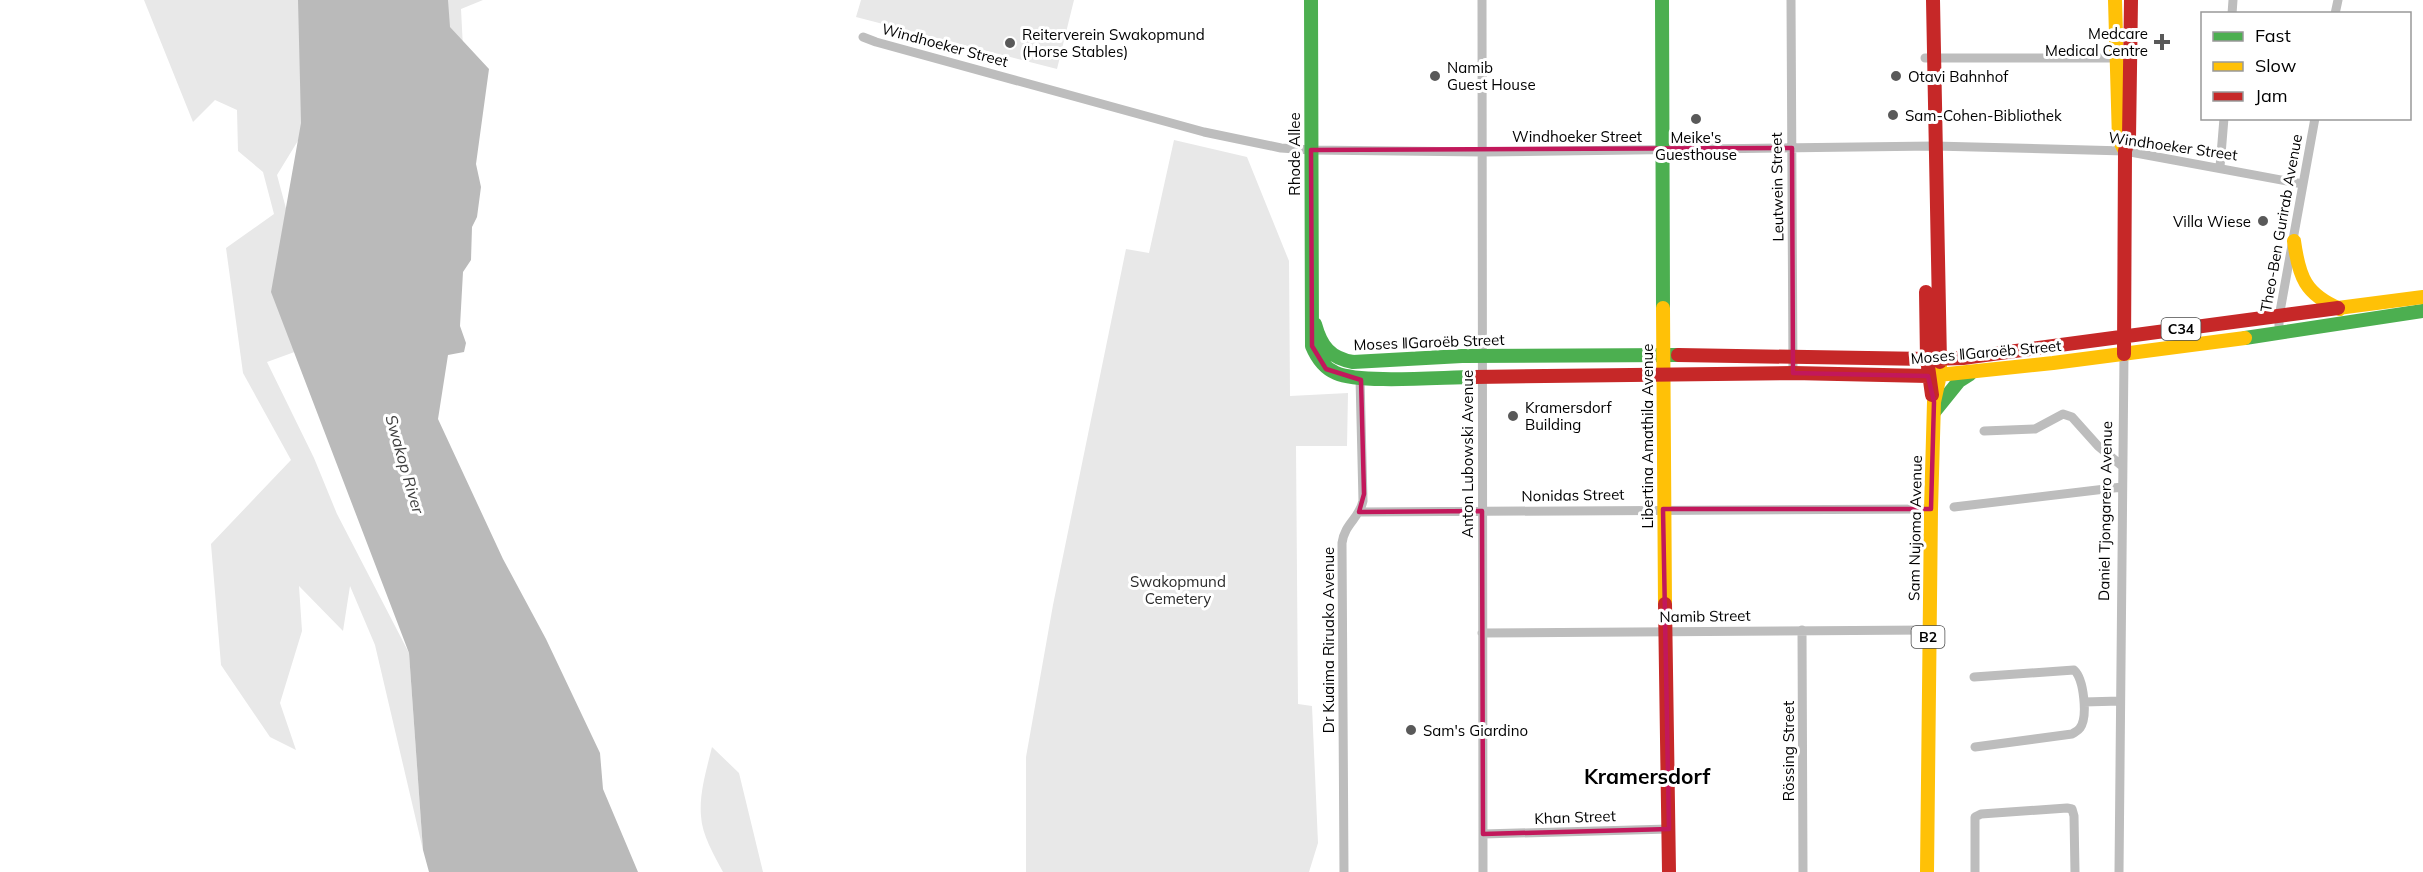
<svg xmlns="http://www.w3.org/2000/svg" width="2423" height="872" font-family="Mulish,sans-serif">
  <rect width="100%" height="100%" fill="#fff"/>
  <path fill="#e8e8e8" d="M144,0h161l5,121 -33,54 45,167 -55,20 47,96 23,56 72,139 14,197 -48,-205 -25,-59 -7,45 -44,-45 3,45 -22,72 16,47 -26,-13 -49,-72 -10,-121 80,-84 -48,-87 -17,-125 48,-34 -11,-42 -25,-21 -1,-41 -22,-10 -22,22z
    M438,0h45l-22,9 4,78z
    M861,0h213l-17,69 -201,-52z
    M1174,140l73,17 42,104 1,135 58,-3 -1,53h-51l2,258 14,2 6,137 -9,29h-283v-115l27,-152 73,-356 23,4z
    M712,747l27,26 24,99h-40c-9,-17 -21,-37 -22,-56 -2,-23 6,-48 11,-69z"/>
  <path fill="#bababa" d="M298,0h150l2,27 39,42 -13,95 5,23 -4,30 -5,10 -1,33 -8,12 -3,54 6,17 -2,9 -16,3 -10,64 65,140 43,80 54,114 3,36 35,83h-209l-6,-22 -14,-197 -138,-361 30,-169z"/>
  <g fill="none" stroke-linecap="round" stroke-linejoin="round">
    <path stroke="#bdbdbd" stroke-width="9" d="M1482,0l1,872
      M1791,0l2,373
      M2232,14l1,-14
      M2335,14l3,-14
      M863,37l13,5 328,90 77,16 30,2 172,2 451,-6 191,5 178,33
      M1925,58h196
      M2220,167l4,-49
      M2279,334v-17l36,-199
      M1984,431l51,-2 28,-15 9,3 26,29 24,20
      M1954,507l168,-20
      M1359,512l572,-3
      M1802,630l1,242
      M1482,633l446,-3
      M1974,677l100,-7c10,9 14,47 6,58 -2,3 -5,4 -8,6l-97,13
      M2084,702l36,-1
      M1483,834l186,-5
      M1344,872l-2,-329c3,-20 17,-24 21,-42l-3,-123
      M1975,872v-55l6,-3 86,-6 5,1 2,7 1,56
      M2119,872l5,-518"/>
    <path stroke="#4caf50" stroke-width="14" d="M1311,0l1,346c5,12 12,22 24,27 25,11 107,4 138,4
      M1662,0l1,308
      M1315,324c6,22 15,34 38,38l109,-6 216,-1
      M2245,338l178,-27
      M1934,412l25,-31 11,-7"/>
    <path stroke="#ffc107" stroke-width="14" d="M2115,0l4,140 6,11
      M2294,241c5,36 11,53 46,68
      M1663,308l2,296
      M2338,308l85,-11
      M1929,376l124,-13 192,-25
      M1927,872l4,-363 3,-107 6,-27v-13"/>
    <path stroke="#c62828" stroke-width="14" d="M1933,0l7,362
      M1926,292l1,67 5,36
      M2124,354l1,-203 4,-13 2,-138
      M1678,355l249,4
      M1929,359l34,-1 375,-50
      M1474,377l319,-4 135,3
      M1665,604l4,268"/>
  </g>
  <path fill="none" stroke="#c2185b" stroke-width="4.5" stroke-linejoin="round" d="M1792,148l1,225 135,3 6,26 -3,107h-268l6,320 -186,5 -1,-323 -123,1 5,-18 -3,-114 -35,-11 -14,-23 -1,-196z"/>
  <g fill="#595959" stroke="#fff" stroke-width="2">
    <path d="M2159 33h6v6h6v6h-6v6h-6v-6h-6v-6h6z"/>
    <circle cx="1010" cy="43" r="6"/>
    <circle cx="1435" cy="76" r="6"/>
    <circle cx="1896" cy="76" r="6"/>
    <circle cx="1893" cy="115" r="6"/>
    <circle cx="1696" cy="119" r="6"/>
    <circle cx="2263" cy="221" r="6"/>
    <circle cx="1513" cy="416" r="6"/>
    <circle cx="1411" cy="730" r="6"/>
  </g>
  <g text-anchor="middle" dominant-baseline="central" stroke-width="6" stroke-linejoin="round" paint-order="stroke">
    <g fill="#fff" stroke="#4c4c4c" stroke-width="1.5">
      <rect x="2161.5" y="318" width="39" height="22" rx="4.5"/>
      <rect x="1911.5" y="626" width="33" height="22" rx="4.5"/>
    </g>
    <g font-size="14" font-weight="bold" fill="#000">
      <text x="2181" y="329">C34</text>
      <text x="1928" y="637">B2</text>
    </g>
    <g font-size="15" fill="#000" stroke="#fff" text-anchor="start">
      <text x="2148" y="33" text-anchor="end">Medcare<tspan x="2148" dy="17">Medical Centre</tspan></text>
      <text x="1022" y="34">Reiterverein Swakopmund<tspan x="1022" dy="17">(Horse Stables)</tspan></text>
      <text x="1447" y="67">Namib<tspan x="1447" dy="17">Guest House</tspan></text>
      <text x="1908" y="76">Otavi Bahnhof</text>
      <text x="1905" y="115">Sam-Cohen-Bibliothek</text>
      <text x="1696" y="137" text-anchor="middle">Meike's<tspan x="1696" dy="17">Guesthouse</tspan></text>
      <text x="2251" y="221" text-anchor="end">Villa Wiese</text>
      <text x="1525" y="407">Kramersdorf<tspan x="1525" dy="17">Building</tspan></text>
      <text x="1423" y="730">Sam's Giardino</text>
    </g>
    <g font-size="15" fill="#000" stroke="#fff">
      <text transform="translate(945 45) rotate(15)">Windhoeker Street</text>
      <text x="1577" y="136">Windhoeker Street</text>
      <text transform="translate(2173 146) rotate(8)">Windhoeker Street</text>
      <text transform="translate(1294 154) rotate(-90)">Rhode Allee</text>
      <text transform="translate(1777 187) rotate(-91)">Leutwein Street</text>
      <text transform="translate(2281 223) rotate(-80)">Theo-Ben Gurirab Avenue</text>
      <text transform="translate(1429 342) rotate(-2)">Moses ǁGaroëb Street</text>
      <text transform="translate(1986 352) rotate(-5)">Moses ǁGaroëb Street</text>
      <text transform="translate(1647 436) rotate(-90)">Libertina Amathila Avenue</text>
      <text transform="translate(1467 454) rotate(-90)">Anton Lubowski Avenue</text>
      <text transform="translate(1573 495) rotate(-1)">Nonidas Street</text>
      <text transform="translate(2105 511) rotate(-89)">Daniel Tjongarero Avenue</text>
      <text transform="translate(1915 528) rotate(-89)">Sam Nujoma Avenue</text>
      <text transform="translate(1705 616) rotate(-1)">Namib Street</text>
      <text transform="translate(1328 640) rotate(-90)">Dr Kuaima Riruako Avenue</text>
      <text transform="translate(1788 751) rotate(-90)">Rössing Street</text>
      <text transform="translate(1575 817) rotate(-2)">Khan Street</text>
    </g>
    <g font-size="15" fill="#2c2c2c" stroke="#fff">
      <text x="1178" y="581">Swakopmund<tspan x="1178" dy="17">Cemetery</tspan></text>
    </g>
    <g font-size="16" font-style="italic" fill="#3d3d3d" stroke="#fff">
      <text transform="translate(405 464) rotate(74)">Swakop River</text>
    </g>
    <g font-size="21" font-weight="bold" fill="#000" stroke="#fff">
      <text x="1647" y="776">Kramersdorf</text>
    </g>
  </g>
  <rect x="2201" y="12" width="210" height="108" fill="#ffffff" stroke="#999999" stroke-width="1.5"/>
  <rect x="2213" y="32" width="30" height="9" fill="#4caf50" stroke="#999999" stroke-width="1.5"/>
  <text x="2255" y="42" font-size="18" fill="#000000">Fast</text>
  <rect x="2213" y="62" width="30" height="9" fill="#ffc107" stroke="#999999" stroke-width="1.5"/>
  <text x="2255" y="72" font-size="18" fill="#000000">Slow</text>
  <rect x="2213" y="92" width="30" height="9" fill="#c62828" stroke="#999999" stroke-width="1.5"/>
  <text x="2255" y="102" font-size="18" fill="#000000">Jam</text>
</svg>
